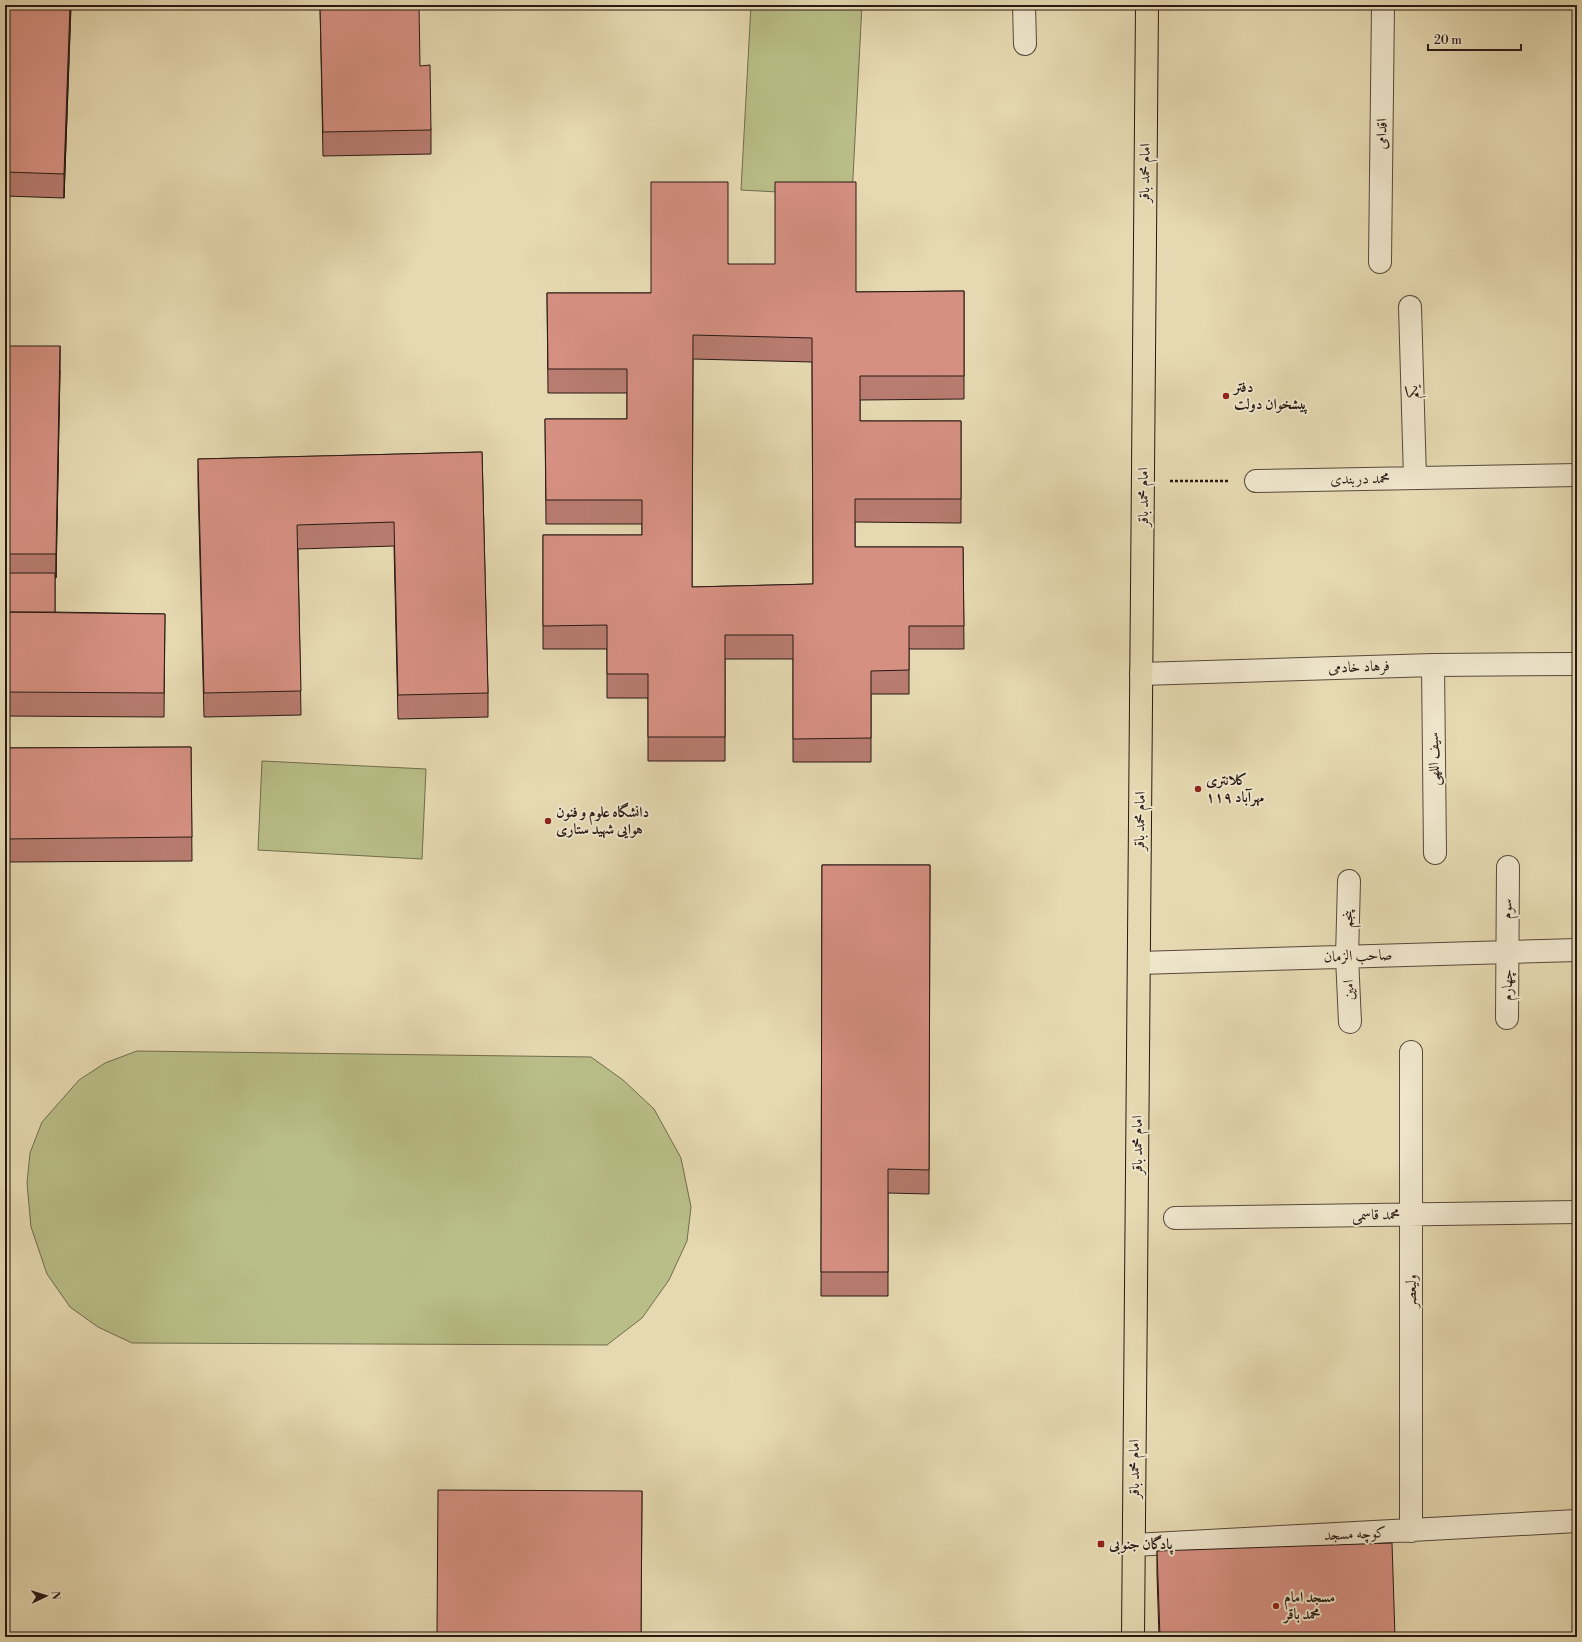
<svg xmlns="http://www.w3.org/2000/svg" width="1582" height="1642" font-family="'Libre Bodoni',Amiri,serif">
  <rect width="100%" height="100%" fill="#e6d9b1"/>
  <filter id="stains"><feTurbulence type="fractalNoise" baseFrequency=".005" numOctaves="4"/><feColorMatrix values="0 0 0 0 .2 0 0 0 0 .09 0 0 0 0 .02 0 0 0 .5 -.17"/></filter>
  <radialGradient id="worn" r=".72"><stop offset=".6" stop-color="#630" stop-opacity="0"/><stop offset="1" stop-color="#630" stop-opacity=".3"/></radialGradient>
  <path fill="#b9be88" stroke="#706c4e" d="M751,5h111l-10,191 -111,-6z
    M262,761l164,8 -4,90 -164,-9z
    M137,1051l454,6 32,23 31,29 27,49 10,49 -4,34 -18,39 -27,38 -35,27 -475,-2 -34,-16 -28,-20 -23,-33 -16,-47 -4,-44 3,-30 12,-31 37,-42 26,-17z"/>
  <g fill="none" stroke-linecap="round" stroke-linejoin="round">
    <defs>
      <path id="minor" d="M1024,5l1,39
        M1380,262l3,-257
        M1410,307l5,171
        M1256,481l321,-6
        M1433,665l2,188
        M1141,674l292,-9 144,-1
        M1349,881l-2,76 3,65
        M1139,963l438,-13
        M1507,1018l1,-151
        M1175,1218l402,-6
        M1411,1531v-479
        M1134,1545l443,-24"/>
      <path id="major" d="M1133,1637l14,-1632"/>
    </defs>
    <use href="#minor" stroke="#58493b" stroke-width="24"/>
    <use href="#major" stroke="#281914" stroke-width="24"/>
    <path stroke="#281914" stroke-width="2.5" stroke-dasharray="3 2" stroke-linecap="butt" d="M1170,481h59"/>
    <use href="#minor" stroke="#efe6cc" stroke-width="22"/>
    <use href="#major" stroke="#e6d9b1" stroke-width="22"/>
  </g>
  <path fill="#b87c70" stroke="#281914" fill-rule="evenodd" d="M5,5h66l-7,193 -59,-2z
    M320,5l100,61 11,64v24l-108,2z
    M728,264l128,28 108,-1v108l-104,1v21h101v102l-106,-1v25h108l1,102h-55v45h-38v68h-78v-103h-68v102h-77v-63h-41v-49h-64v-114h99v-11h-96l-1,-105h82v-26h-79l-1,-100h104zM693,359l119,3 1,222 -121,3z
    M5,346l55,24 -4,208h-1v34l110,2 -1,103 -159,-1z
    M482,452l6,241v24l-90,2 -4,-173 -96,3 3,166 -97,2 -6,-234v-24z
    M191,747l1,114 -187,1v-114z
    M822,865h108l-1,329 -41,-1v103h-67z
    M642,1491l-1,146h-204v-4z
    M1157,1551l238,86h-236l-2,-63z"/>
  <path fill="#96655b" stroke="#281914" d="M70,5h1l-7,193v-24z
    M60,346v24l-4,208v-24z"/>
  <path fill="#d69082" stroke="#281914" fill-rule="evenodd" d="M5,5h65l-6,169 -59,-2z
    M320,5h99l1,61 10,-1 1,65 -108,2z
    M651,182h77v82h47v-82h81v110l108,-1v85h-104v45h101v78h-106v48h108l1,79h-55v44l-38,1v67l-78,1v-104h-68v102h-77v-63h-41v-49l-64,1v-91h99v-35h-96l-1,-81h82v-50h-79l-1,-76h104zM693,335l119,3 1,246 -121,3z
    M5,346h55l-4,208h-51z
    M482,452l6,241 -90,2 -4,-173 -97,3 4,166 -97,2 -6,-234z
    M5,573h50v39h-50z
    M5,612l160,2 -1,79 -159,-1z
    M191,747l1,90 -187,2v-91z
    M822,865h108l-1,305 -41,-1v103h-67z
    M438,1490l204,1 -1,144 -204,-2z
    M1392,1543l3,94h-235l-3,-86z"/>
  <g fill="#8f2418" stroke="#efe6cc" stroke-width="1.5">
    <circle cx="1226" cy="396" r="4"/>
    <circle cx="1198" cy="789" r="4"/>
    <circle cx="548" cy="821" r="4"/>
    <rect x="1097" y="1540" width="8" height="8" rx="2"/>
    <circle cx="1276" cy="1606" r="4"/>
  </g>
  <g text-anchor="middle" dominant-baseline="central" stroke-width="4" stroke-linejoin="round" paint-order="stroke">
    <g font-size="15" fill="#281914" stroke="#efe6cc">
      <text transform="translate(1382 134) rotate(-89)">اقدامی</text>
      <text transform="translate(1145 173) rotate(-89)">امام محمد باقر</text>
      <text transform="translate(1413 392) rotate(-92)">یکم</text>
      <text transform="translate(1360 479) rotate(-1)">محمد دربندی</text>
      <text transform="translate(1143 497) rotate(-90)">امام محمد باقر</text>
      <text transform="translate(1359 667) rotate(-2)">فرهاد خادمی</text>
      <text transform="translate(1434 759) rotate(-91)">سیف اللهی</text>
      <text transform="translate(1140 821) rotate(-89)">امام محمد باقر</text>
      <text transform="translate(1507 909) rotate(-89)">سوم</text>
      <text transform="translate(1348 919) rotate(-89)">پنجم</text>
      <text transform="translate(1358 956) rotate(-2)">صاحب الزمان</text>
      <text transform="translate(1507 985) rotate(-90)">چهارم</text>
      <text transform="translate(1349 990) rotate(-92)">امین</text>
      <text transform="translate(1137 1145) rotate(-90)">امام محمد باقر</text>
      <text transform="translate(1376 1215) rotate(-1)">محمد قاسمی</text>
      <text transform="translate(1411 1291) rotate(-90)">ولیعصر</text>
      <text transform="translate(1134 1469) rotate(-90)">امام محمد باقر</text>
      <text transform="translate(1355 1534) rotate(-3)">کوچه مسجد</text>
    </g>
    <g font-size="15" font-weight="bold" fill="#281914" stroke="#efe6cc" text-anchor="start">
      <text x="1234" y="387">دفتر<tspan x="1234" dy="17">پیشخوان دولت</tspan></text>
      <text x="1206" y="780">کلانتری<tspan x="1206" dy="17">۱۱۹ مهرآباد</tspan></text>
      <text x="556" y="812">دانشگاه علوم و فنون<tspan x="556" dy="17">هوایی شهید ستاری</tspan></text>
      <text x="1109" y="1544">پادگان جنوبی</text>
      <text x="1284" y="1597">مسجد امام<tspan x="1284" dy="17">محمد باقر</tspan></text>
    </g>
  </g>
  <rect width="1582" height="1642" fill="none" stroke="#e6d9b1" stroke-width="20"/>
  <rect x="6" y="6" width="1570" height="1630" fill="none" stroke="#281914" stroke-width="2"/>
  <rect x="10" y="10" width="1562" height="1622" fill="none" stroke="#281914"/>
  <g transform="translate(46 1596) rotate(86)" stroke="#efe6cc" stroke-width="3" paint-order="stroke">
  <path d="M0-3L7 15L0 10L-7 15Z" fill="#281914"/>
  <text y="-6" font-size="11" font-weight="bold" text-anchor="middle" fill="#281914">N</text>
  </g>
  <path d="M1428 44v6h93v-6" fill="none" stroke="#281914" stroke-width="2"/>
  <text x="1434" y="44" font-size="12" fill="#281914" stroke="#efe6cc" stroke-width="3" paint-order="stroke">20 m</text>
  <rect width="100%" height="100%" filter="url(#stains)"/>
  <rect width="100%" height="100%" fill="url(#worn)"/>
</svg>
